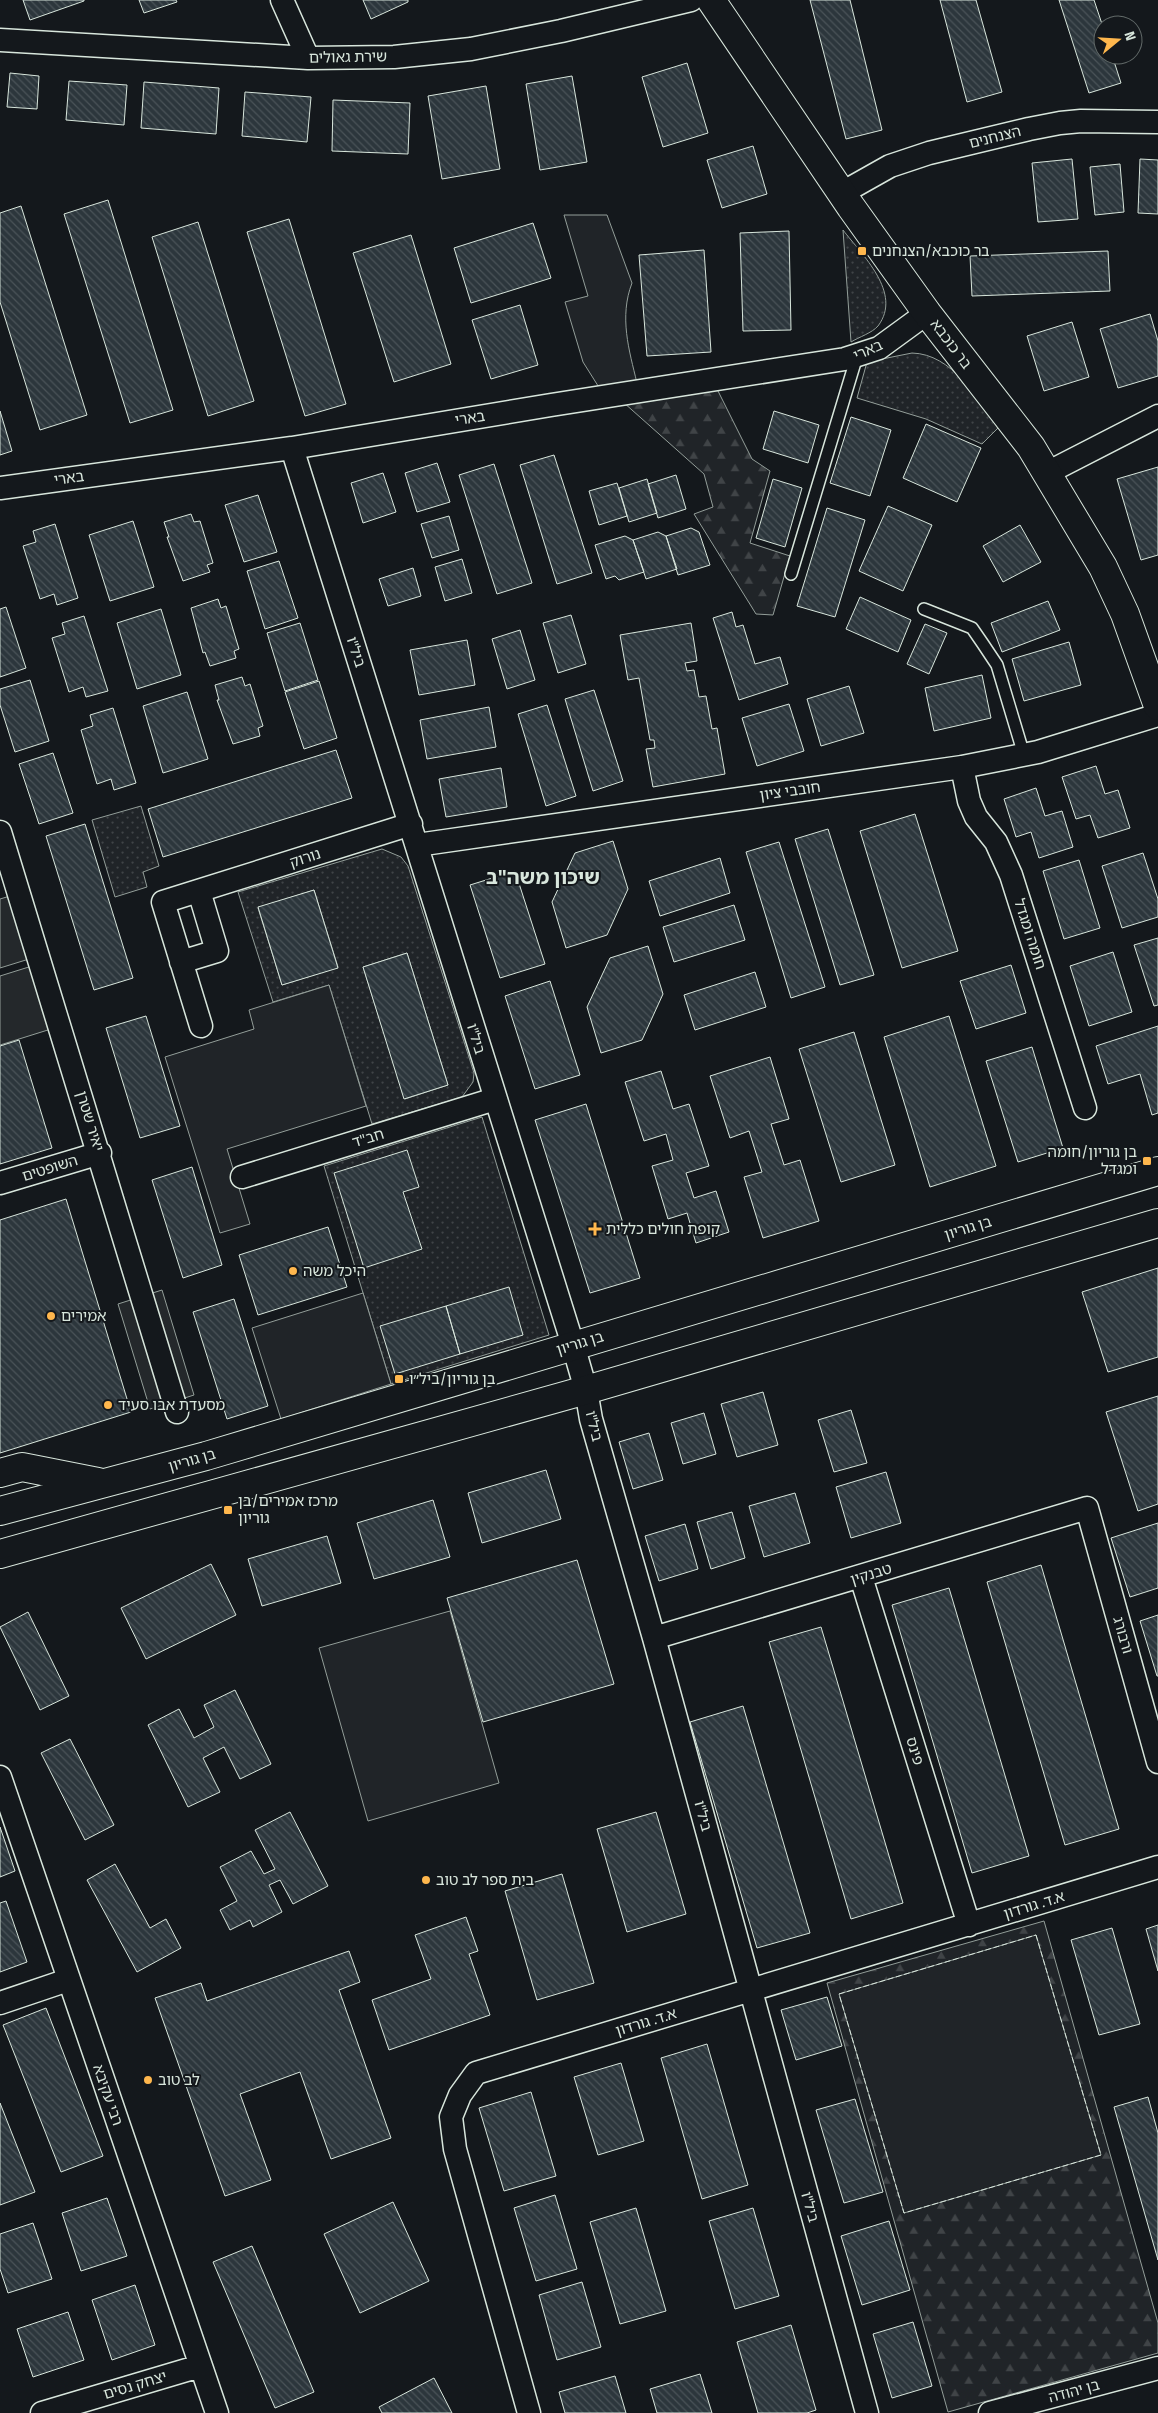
<svg xmlns="http://www.w3.org/2000/svg" width="1158" height="2413" font-family="'Fira Sans Condensed','Noto Sans Hebrew',sans-serif">
  <defs>
    <pattern id="grass-dots" width="8" height="8" patternUnits="userSpaceOnUse" patternTransform="scale(1.25)"><rect width="8" height="8" fill="#202428"/><path d="M2 2h.1M6 6h.1" fill="none" stroke="#404447" stroke-width="1.8" stroke-linecap="round"/></pattern>
    <pattern id="forest-firs" width="22" height="20" patternUnits="userSpaceOnUse" patternTransform="scale(1.25)"><rect width="22" height="20" fill="#202428"/><path d="M5 1l3.5 6h-7zM16 11l3.5 6h-7z" fill="#404447"/></pattern>
    <pattern id="building-back-hatch" width="6" height="6" patternUnits="userSpaceOnUse" patternTransform="scale(1.25)"><rect width="6" height="6" fill="#2c363c"/><path d="M-1 5l2 2M0 0l6 6M5-1l2 2" fill="none" stroke="#4a5358"/></pattern>
  </defs>
  <rect width="100%" height="100%" fill="#14181c"/>
  <path fill="url(#grass-dots)" stroke="#939e99" fill-rule="evenodd" d="M843,230c19,25 60,63 35,96 -6,7 -19,11 -27,16z
    M912,353c40,1 65,45 87,74l-17,17 -56,-25 -69,-21 10,-36z
    M141,806l18,60 -16,6 4,15 -32,10 -23,-77z
    M382,849l19,8 7,9 66,207 -1,9 -11,15 -90,27 -43,-139 -56,17 -35,-110zM314,890l24,77 -56,18 -24,-77zM407,953l41,132 -43,14 -42,-132z
    M482,1117l67,218 -158,49 -67,-218z"/>
  <path fill="url(#forest-firs)" stroke="#939e99" d="M717,389l35,70 18,12 -20,72 40,13 -17,59 -17,-1 -62,-100 19,-7 -9,-33 -81,-72z
    M1044,1921l114,402v30l-210,59 -121,-429z"/>
  <path fill="#202428" stroke="#939e99" d="M564,215h43l25,68c-13,34 -3,67 5,100l-37,6 -17,-27 -18,-60 23,-6z
    M329,985l37,121 -139,43 23,75 -30,9 -55,-176 89,-28 -5,-19z
    M363,1293l28,91 -110,35 -29,-91z
    M450,1611l49,172 -131,38 -49,-173z
    M1036,1935l65,220 -197,58 -65,-219z"/>
  <path fill="#24282b" stroke="#939e99" d="M10,896l19,63 -29,9v-69z
    M32,966l19,63 -51,16v-69z
    M162,1290l32,105 -44,14 -32,-105z"/>
  <path fill="url(#building-back-hatch)" stroke="#d8e6dc" d="M23,0h61v1l-54,19z
    M139,0h37l1,2 -33,11z
    M363,0h45v2l-37,17z
    M810,0h40l32,130 -36,9z
    M940,0h36l26,92 -35,10z
    M1059,0h35l9,27v28h9l9,28 -32,10z
    M687,63l21,70 -45,14 -21,-70z
    M10,73l29,3 -2,33 -30,-2z
    M572,76l15,86 -47,8 -14,-86z
    M69,81l58,4 -3,40 -58,-5z
    M144,82l75,6 -3,46 -75,-6z
    M486,86l14,83 -58,10 -14,-83z
    M245,92l66,5 -4,45 -65,-6z
    M333,100l77,3 -2,51 -76,-3z
    M753,146l14,48 -45,14 -15,-48z
    M1072,159l6,60 -40,3 -6,-59z
    M1140,159l18,1v54l-20,-1z
    M1120,164l4,48 -29,3 -5,-48z
    M108,200l65,210 -43,13 -66,-209z
    M21,206l66,209 -47,15 -40,-128v-89z
    M289,219l57,185 -41,12 -58,-184z
    M198,222l56,179 -46,15 -56,-179z
    M533,223l18,55 -80,25 -17,-55z
    M789,231l2,99 -48,1 -3,-98z
    M411,235l40,129 -57,18 -41,-129z
    M704,250l7,102 -64,4 -8,-101z
    M1108,251l2,40 -138,5 -2,-40z
    M520,305l18,60 -47,14 -19,-59z
    M1150,314l8,27v35l-40,12 -18,-59z
    M1072,322l17,55 -45,14 -17,-55z
    M0,411l12,40 -12,4z
    M774,411l45,14 -11,38 -45,-14z
    M851,417l40,13 -21,66 -40,-13z
    M926,424l55,24 -24,54 -54,-24z
    M554,455l38,118 -35,11 -37,-119z
    M437,463l13,39 -33,10 -12,-39z
    M494,464l38,119 -35,11 -38,-119z
    M1158,467v88l-17,5 -24,-81z
    M383,473l13,39 -33,11 -12,-40z
    M676,475l10,34 -28,9 -10,-34z
    M647,479l10,34 -28,9 -10,-34z
    M773,479l29,9 -17,59 -29,-9z
    M617,483l10,33 -28,9 -10,-34z
    M258,495l19,57 -33,10 -19,-57z
    M888,506l44,19 -29,66 -44,-20z
    M827,508l38,12 -30,97 -38,-11z
    M191,514l3,8 6,-1 13,42 -6,2 3,7 -27,9 -16,-44h2l-5,-15z
    M449,516l10,34 -27,8 -11,-34z
    M133,521l21,66 -44,14 -21,-66z
    M55,524l23,74 -21,7 -3,-11 -14,5 -17,-53 13,-4 -3,-11z
    M1020,525l21,37 -38,20 -20,-36z
    M691,528l8,4 11,33 -32,10 -12,-39z
    M658,532l8,4 11,33 -31,10 -13,-39z
    M625,536l8,4 11,32 -25,8 -4,-4 -9,3 -11,-34z
    M462,559l10,34 -27,8 -10,-34z
    M279,561l19,57 -33,11 -18,-58z
    M413,568l8,28 -33,10 -9,-27z
    M860,597l51,23 -13,32 -52,-23z
    M218,599l3,9 5,-2 13,43 -5,2 2,7 -26,8 -5,-14 -2,1 -12,-45z
    M1048,601l12,29 -58,22 -11,-29z
    M6,607l20,61 -26,9v-68z
    M161,609l20,66 -44,14 -20,-66z
    M732,612l4,15 7,-2 12,39 25,-7 8,27 -49,16 -26,-82z
    M571,615l15,49 -28,9 -15,-50z
    M84,616l24,75 -22,6 -3,-10 -14,5 -17,-54 13,-4 -3,-11z
    M300,623l18,57 -33,11 -18,-58z
    M691,623l6,38 -12,2 2,8 7,-1 5,27 7,-1 6,33 5,-1 8,46 -72,13 -7,-38 9,-1 -1,-8h-4l-11,-62 -11,2 -8,-45z
    M925,624l22,9 -18,41 -22,-10z
    M520,630l15,50 -28,9 -15,-50z
    M467,640l8,45 -56,10 -9,-45z
    M1069,642l12,43 -57,16 -12,-42z
    M982,675l9,43 -57,13 -9,-43z
    M242,677l3,9 5,-2 13,42 -5,2 2,8 -27,8 -16,-44h2l-4,-15z
    M30,680l19,61 -34,11 -15,-47v-16z
    M319,681l18,57 -33,11 -19,-57z
    M849,686l15,47 -43,13 -14,-47z
    M594,690l29,91 -30,10 -28,-92z
    M187,692l21,67 -45,14 -20,-67z
    M789,704l15,47 -47,15 -15,-48z
    M547,705l29,91 -30,10 -28,-92z
    M489,707l7,40 -69,12 -7,-39z
    M113,708l23,75 -22,7 -3,-11 -14,5 -16,-54 12,-4 -3,-11z
    M336,750l16,48 -189,59 -15,-48z
    M53,753l20,60 -34,11 -20,-60z
    M1096,766l9,28 13,-4 12,38 -32,10 -8,-23 -14,4 -14,-42z
    M501,768l6,39 -61,10 -7,-38z
    M1036,788l9,28 17,-5 11,36 -34,11 -8,-26 -15,5 -12,-38z
    M915,814l43,137 -56,17 -42,-137z
    M85,824l48,154 -39,12 -48,-154z
    M828,829l46,146 -34,10 -45,-146z
    M613,841l15,48 -21,46 -41,13 -14,-46 23,-49z
    M779,842l46,145 -34,11 -45,-146z
    M1143,853l15,46v18l-36,11 -20,-62z
    M720,858l10,35 -70,23 -11,-35z
    M1079,860l21,68 -36,11 -21,-68z
    M515,871l30,93 -45,14 -30,-93z
    M314,890l24,78 -56,17 -24,-78z
    M734,905l11,35 -71,22 -11,-35z
    M1158,938v67l-4,1 -20,-61z
    M648,946l15,48 -21,46 -41,13 -14,-46 23,-49z
    M1113,952l19,60 -43,14 -19,-60z
    M407,953l41,132 -44,14 -41,-132z
    M1011,965l15,48 -50,16 -16,-48z
    M755,972l11,35 -71,23 -11,-35z
    M550,981l30,94 -45,14 -30,-93z
    M146,1016l34,110 -40,12 -34,-110z
    M949,1016l47,150 -66,21 -46,-150z
    M1158,1026v87l-6,2 -12,-41 -32,10 -12,-38z
    M854,1032l41,133 -54,17 -42,-133z
    M19,1040l33,108 -52,16v-118z
    M1032,1047l31,101 -45,14 -32,-101z
    M770,1057l19,62 -18,5 13,41 16,-5 19,61 -56,17 -19,-61 18,-5 -13,-41 -19,7 -20,-62z
    M661,1071l12,38 16,-5 20,62 -23,7 8,25 22,-7 13,41 -33,11 -9,-30 -19,6 -16,-53 21,-6 -7,-26 -22,7 -19,-59z
    M586,1104l54,174 -50,15 -55,-173z
    M407,1150l12,37 -16,5 19,57 -58,19 -30,-95z
    M192,1167l30,98 -39,13 -31,-98z
    M66,1199l65,213 -131,41v-233z
    M328,1227l19,60 -89,28 -19,-60z
    M1158,1268v89l-50,15 -26,-80z
    M509,1287l14,48 -63,19 -14,-48z
    M234,1299l34,107 -41,13 -34,-107z
    M446,1306l14,48 -65,20 -15,-48z
    M763,1392l15,53 -41,12 -16,-53z
    M1158,1396v108l-20,7 -32,-99z
    M851,1410l16,53 -33,9 -16,-52z
    M704,1413l12,41 -33,10 -12,-41z
    M649,1433l14,47 -30,9 -14,-47z
    M546,1470l15,49 -79,24 -14,-50z
    M886,1472l15,51 -50,15 -15,-51z
    M795,1493l15,50 -46,14 -15,-51z
    M433,1500l17,57 -76,22 -17,-56z
    M732,1512l13,46 -34,11 -14,-47z
    M1158,1523v65l-28,9 -19,-59z
    M685,1524l13,45 -39,12 -14,-45z
    M327,1536l14,47 -79,23 -14,-47z
    M577,1560l37,124 -131,38 -36,-124z
    M211,1564l25,51 -90,44 -25,-51z
    M1041,1565l78,264 -54,16 -78,-263z
    M949,1588l80,268 -57,17 -80,-268z
    M28,1612l41,84 -29,14 -40,-83z
    M1158,1615v61h-1l-17,-55z
    M821,1627l82,276 -52,16 -82,-277z
    M235,1690l36,74 -31,15 -16,-32 -21,11 17,34 -32,15 -40,-82 31,-16 15,29 20,-11 -10,-22z
    M743,1706l67,227 -53,15 -67,-226z
    M70,1739l44,86 -29,15 -44,-87z
    M290,1812l38,74 -35,18 -13,-24 -11,5 13,27 -29,15 -3,-7 -20,10 -10,-20 17,-9 -17,-34 31,-16 13,23 11,-5 -20,-39z
    M656,1812l30,102 -59,18 -30,-103z
    M0,1827l15,44 -15,6z
    M115,1864l35,64 16,-9 15,29 -44,24 -50,-92z
    M562,1874l32,109 -57,17 -32,-109z
    M6,1901l21,61 -27,10v-69z
    M466,1917l12,34 -9,3 21,61 -101,35 -17,-50 59,-21 -16,-44z
    M1158,1925v46l-12,-42z
    M1112,1928l28,96 -41,11 -28,-95z
    M349,1951l11,31 -21,8 52,148 -60,21 -31,-87 -60,22 31,86 -46,16 -70,-198 46,-15 6,18z
    M827,1997l15,49 -46,14 -15,-50z
    M46,2008l57,148 -42,16 -58,-147z
    M707,2044l41,141 -46,14 -41,-141z
    M621,2063l23,78 -46,14 -24,-78z
    M531,2092l25,84 -52,15 -25,-83z
    M1148,2097l10,36v127l-44,-153z
    M855,2099l28,93 -39,11 -28,-93z
    M0,2103l35,89 -35,13z
    M555,2195l22,74 -41,12 -22,-73z
    M107,2198l20,58 -46,15 -19,-58z
    M393,2202l36,79 -69,32 -36,-79z
    M636,2208l30,103 -46,13 -30,-102z
    M753,2208l26,88 -44,13 -26,-88z
    M889,2221l21,69 -48,15 -21,-69z
    M33,2223l19,56 -44,14 -8,-24v-35z
    M252,2246l62,146 -39,16 -62,-146z
    M582,2282l19,65 -44,13 -18,-65z
    M135,2285l20,60 -43,15 -20,-60z
    M68,2312l16,48 -51,17 -16,-48z
    M913,2322l19,64 -40,12 -19,-64z
    M791,2325l25,85 -9,3h-49l-21,-71z
    M700,2374l12,39h-55l-7,-24z
    M615,2376l11,37h-61l-6,-21z
    M434,2378l18,35h-70l-3,-6z"/>
  <g fill="none" stroke-linecap="round" stroke-linejoin="round">
    <defs>
      <path id="service" d="M791,574l66,-218
        M924,609l48,19 11,16 14,21 27,90"/>
      <path id="minor" d="M282,0l26,58
        M0,40l308,18 86,-1 77,-8 90,-18 130,-31
        M842,193l48,-27 39,-13 100,-24 31,-6 21,-2 77,1
        M292,448l281,897 13,45 5,29 63,219 213,775
        M1047,473l111,-57
        M0,488l292,-40 259,-43 294,-46 34,-11 48,-35
        M962,767l7,34 7,16 20,25 15,33 74,233
        M0,832l177,580
        M417,845l545,-78 76,-15 120,-37
        M181,962l36,-11 -18,-60
        M201,1026l-38,-124 248,-78
        M242,1177l253,-78
        M0,1183l100,-30
        M861,1577l108,348
        M654,1638l433,-130 71,254
        M0,1777l217,636
        M0,2003l68,-23
        M42,2413l158,-47
        M529,2413l-74,-264 -4,-32 9,-22 16,-22 682,-206
        M990,2413l168,-45"/>
      <path id="tertiary" d="M711,0l140,207 76,106 104,134 72,120 22,47 33,92"/>
      <path id="primary" d="M0,1473l22,-6 76,15
        M0,1511l206,-55 952,-285
        M0,1554l586,-164 572,-167"/>
    </defs>
    <use href="#service" stroke="#d8e6dc" stroke-width="14"/>
    <use href="#minor" stroke="#d8e6dc" stroke-width="25"/>
    <use href="#tertiary" stroke="#d8e6dc" stroke-width="30"/>
    <use href="#primary" stroke="#d8e6dc" stroke-width="30"/>
    <use href="#service" stroke="#14181c" stroke-width="11"/>
    <use href="#minor" stroke="#14181c" stroke-width="22"/>
    <use href="#tertiary" stroke="#14181c" stroke-width="28"/>
    <use href="#primary" stroke="#14181c" stroke-width="28"/>
    <path stroke="#d8e6dc" stroke-width="1" stroke-dasharray="6 2.5" stroke-linecap="butt" d="M1036,1935l65,220 -197,58 -65,-219z"/>
  </g>
  <g fill="#ffb74d" stroke="#14181c" stroke-width="2">
    <rect x="857" y="246" width="10" height="10" rx="2.5"/>
    <rect x="1142" y="1156" width="10" height="10" rx="2.5"/>
    <path d="M592.5 1221.5h5v5h5v5h-5v5h-5v-5h-5v-5h5z"/>
    <circle cx="293" cy="1271" r="5"/>
    <circle cx="51" cy="1316" r="5"/>
    <rect x="394" y="1374" width="10" height="10" rx="2.5"/>
    <circle cx="108" cy="1405" r="5"/>
    <rect x="223" y="1505" width="10" height="10" rx="2.5"/>
    <circle cx="426" cy="1880" r="5"/>
    <circle cx="148" cy="2080" r="5"/>
  </g>
  <g text-anchor="middle" dominant-baseline="central" stroke-width="4" stroke-linejoin="round" paint-order="stroke">
    <g font-size="15" fill="#d8e6dc" stroke="#14181c">
      <text transform="translate(348 57) rotate(-1)">שירת גאולים</text>
      <text transform="translate(995 137) rotate(-14)">הצנחנים</text>
      <text transform="translate(951 344) rotate(53)">בר כוכבא</text>
      <text transform="translate(868 350) rotate(-24)">בארי</text>
      <text transform="translate(470 418) rotate(-9)">בארי</text>
      <text transform="translate(69 478) rotate(-8)">בארי</text>
      <text transform="translate(356 652) rotate(72)">ביל"ו</text>
      <text transform="translate(790 791) rotate(-8)">חובבי ציון</text>
      <text transform="translate(305 858) rotate(-18)">נורוק</text>
      <text transform="translate(1030 934) rotate(72)">חומה ומגדל</text>
      <text transform="translate(476 1039) rotate(73)">ביל"ו</text>
      <text transform="translate(90 1121) rotate(73)">יאיר שטרן</text>
      <text transform="translate(368 1138) rotate(-17)">חב"ד</text>
      <text transform="translate(50 1168) rotate(-17)">השופטים</text>
      <text transform="translate(968 1228) rotate(-17)">בן גוריון</text>
      <text transform="translate(580 1343) rotate(-17)">בן גוריון</text>
      <text transform="translate(594 1426) rotate(76)">ביל"ו</text>
      <text transform="translate(192 1460) rotate(-16)">בן גוריון</text>
      <text transform="translate(871 1574) rotate(-17)">טבנקין</text>
      <text transform="translate(1123 1635) rotate(74)">ורבורג</text>
      <text transform="translate(915 1751) rotate(73)">פינס</text>
      <text transform="translate(703 1816) rotate(75)">ביל"ו</text>
      <text transform="translate(1034 1905) rotate(-17)">א.ד. גורדון</text>
      <text transform="translate(646 2022) rotate(-17)">א.ד. גורדון</text>
      <text transform="translate(108 2095) rotate(71)">רבי עקיבא</text>
      <text transform="translate(810 2207) rotate(74)">ביל"ו</text>
      <text transform="translate(135 2385) rotate(-17)">יצחק נסים</text>
      <text transform="translate(1074 2391) rotate(-15)">בן יהודה</text>
    </g>
    <g font-size="15" fill="#d8e6dc" stroke="#14181c" text-anchor="start">
      <text x="872" y="251">בר כוכבא/הצנחנים</text>
      <text x="1137" y="1152" text-anchor="end">בן גוריון/חומה<tspan x="1137" dy="17">ומגדל</tspan></text>
      <text x="606" y="1229">קופת חולים כללית</text>
      <text x="303" y="1271">היכל משה</text>
      <text x="61" y="1316">אמירים</text>
      <text x="409" y="1379">בן גוריון/ביל״ו</text>
      <text x="118" y="1405">מסעדת אבו סעיד</text>
      <text x="238" y="1501">מרכז אמירים/בן<tspan x="238" dy="17">גוריון</tspan></text>
      <text x="436" y="1880">בית ספר לב טוב</text>
      <text x="158" y="2080">לב טוב</text>
    </g>
    <g font-size="20" font-weight="bold" fill="#d8e6dc" stroke="#14181c">
      <text x="543" y="877">שיכון משה"ב</text>
    </g>
  </g>
  <g transform="translate(1118 40) rotate(72)"><circle r="24" fill="#14181c" stroke="#626a69"/>
  <path d="M0-4L9 19L0 12L-9 19Z" fill="#ffb74d"/>
  <text y="-8" font-size="14" font-weight="bold" text-anchor="middle" fill="#d8e6dc">N</text>
  </g>
</svg>
